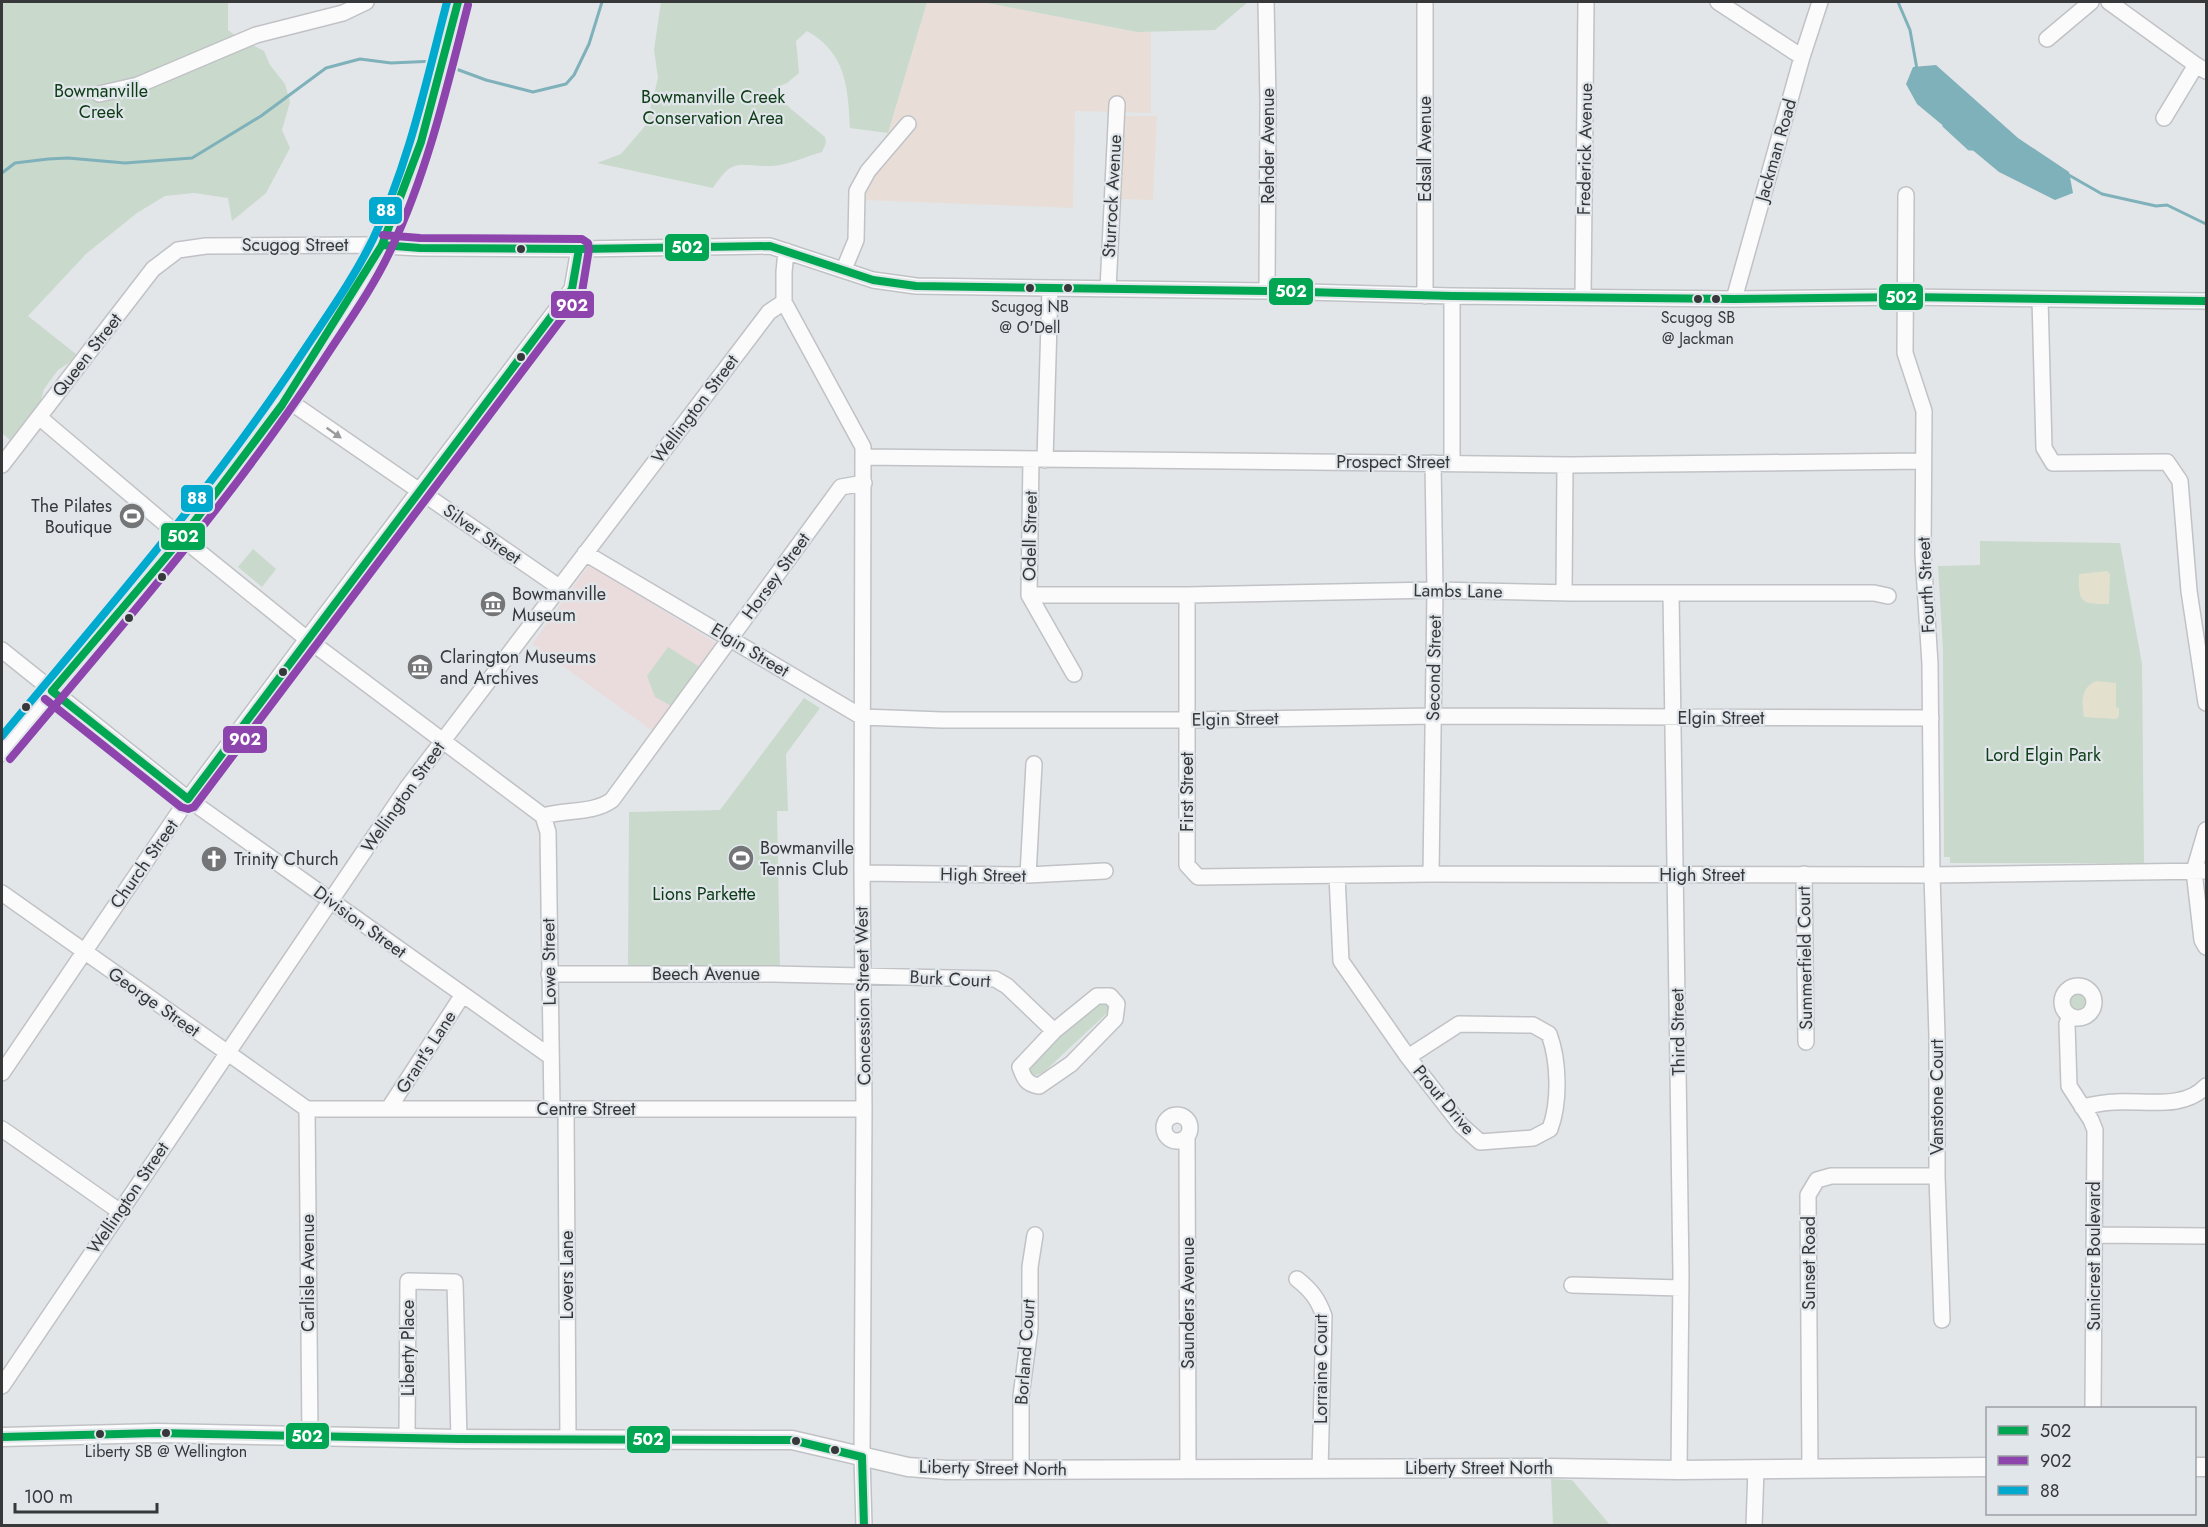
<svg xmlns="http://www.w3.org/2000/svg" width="2208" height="1527" font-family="Jost,sans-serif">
  <rect width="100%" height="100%" fill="#e3e6e9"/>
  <path fill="#e8ded7" d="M927,2h55l155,30h14v81l-76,-2 -2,97 -209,-8 9,-46 15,-21z
    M1125,116h32l-4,84 -32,-1z"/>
  <path fill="#eadcdc" d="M589,565l132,81 -64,88 -125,-90z"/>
  <path fill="#c9d9cc" d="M2,2h226v28l8,6 28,15 6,14 15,19 5,18 -8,28 8,18 -24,45 -34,28 -4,-23 -34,-5 -29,3 -28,17 -51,41 -58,62 48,38 -6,8 -12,8 -14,19 -3,11 -31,40 -8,-7z
    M661,2h266l-39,131 -38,-5c-2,-41 -4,-75 -43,-97l-11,10 3,32 -12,10 -15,6 19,20 34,28 1,6 -4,9c-15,4 -34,13 -50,14 -32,1 -38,-11 -59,22l-116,-25 24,-9 25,-29 12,-47 -4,-28z
    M982,2h266l-33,28 -78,2z
    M1980,541l140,2 22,121 2,199h-194v-6h-6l-1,-207 -5,-84 42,-1z
    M253,549l23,20 -14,18 -24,-20z
    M668,647l35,22 -28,39 -20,-11 -8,-21z
    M804,698l16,10 -34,46 2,57h-11l3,158 -152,-1 1,-156 91,-2z
    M2066 1002a12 12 0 1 1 24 0a12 12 0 1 1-24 0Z
    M1097,1002l7,1 4,3v6l-64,60 -12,5 -5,-12z
    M1551,1479l21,1 38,45h-57z"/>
  <path fill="#e4e0ce" d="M2107,571l3,3 -1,30c-28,1 -31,-2 -30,-30z
    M2096,681l20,2v24l3,1v8l-3,3 -32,-2c-2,-14 -4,-29 12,-36z"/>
  <path fill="#7fb1bb" d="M1936,65l82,73 51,34 4,21 -18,7 -56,-28 -82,-68 -11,-20 7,-17z"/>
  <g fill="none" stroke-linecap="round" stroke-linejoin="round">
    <path stroke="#7fb1bb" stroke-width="3" d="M1898,2l12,28 7,39
      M448,66l38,14 47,12 33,-8 8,-9 15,-31 13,-42
      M1944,126l25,23h4
      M2,173l13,-10 33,-4 20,-1 57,5 67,-5 69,-42 65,-48 34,-9 31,4 45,-2
      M2067,174l35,20 54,12 11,-1 39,19"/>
    <defs>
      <path id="minor" d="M1266,2l2,99 -1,190
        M1718,2l84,55
        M2109,2l87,63 10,6
        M2047,39l44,-37
        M99,94l39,-9 118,-50 87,-22 23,-11
        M2164,118l32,-53
        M1906,195l-1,158 19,58 -1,143 7,110 2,211 5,161v140l5,144
        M786,251l-2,21v30l79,145 -1,426 2,236 -2,348 2,69
        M844,269l12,-29 1,-49 11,-20 40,-47
        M1108,289l9,-185
        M1425,296v-294
        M1452,296v167
        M1583,296l3,-294
        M1734,299l68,-242 18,-55
        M2040,299l4,149 9,15 114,-1 13,19 9,110 17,112
        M286,399l273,188
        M39,417l143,121 125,101 236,177
        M863,457l708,8 352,-4
        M1031,459l-2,136 45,79
        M1045,460l5,-172
        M2,465l151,-196 25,-19 28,-4 159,-1 55,3 159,1 191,-3 103,34 43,6 351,5 185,5 282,3 171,-2 301,4
        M585,553l277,164 80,3h244l247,-4 498,2
        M1564,593l1,-128
        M1671,593l10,681 -2,196
        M1029,595h158l248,-5 137,3h302l14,3
        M1187,595v270l11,12 233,-3 501,1 274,-4
        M2,650l186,149 363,258
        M543,816c23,-7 50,-2 69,-16l229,-313 23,-4
        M543,816l5,16 4,277
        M2206,830l-12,41 8,69 4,7
        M862,873l166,2 77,-4
        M1431,874l4,-284 -2,-127
        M1804,874l2,168
        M1028,875l6,-111
        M1337,876l4,85 67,96 53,68 19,17 53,-4 17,-9c10,-27 9,-68 -1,-95l-16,-9 -74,-1 -51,33
        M2,893l305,216
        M549,974h224l222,5 12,7 47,45
        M2062 1002a16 16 0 1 1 32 0a16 16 0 1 1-32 0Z
        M1097,996h13l7,8 -2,15 -44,45 -32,22c-13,-2 -15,-8 -19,-19l34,-36z
        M2070,1016l-3,8 2,62 22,34 4,10 -2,278
        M2,1073l186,-274 119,-160 265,-350 7,-40
        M2082,1107c11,-2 22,-5 33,-5 30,-2 69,8 91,-16
        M389,1108l73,-112
        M307,1109h557
        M307,1109l3,328
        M566,1109l2,331
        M1164 1128a13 13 0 1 1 26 0a13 13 0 1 1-26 0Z
        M2,1129l117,82
        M1187,1137l1,332
        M2094,1235l112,1
        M1297,1279c14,11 21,20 27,37l-4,153
        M1572,1285l109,3
        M2,1386l405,-598 362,-476 15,-10
        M407,1438l1,-157 47,1 4,157
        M1810,1468l-2,-273 9,-15 14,-4h106
        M1021,1469v-73l9,-68v-61l5,-32
        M1754,1526l2,-57"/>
      <path id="major" d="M2,752c111,-134 228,-263 321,-411 19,-30 44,-66 59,-97 37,-76 54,-161 76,-242
        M2,1437l156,-4 301,6 333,1 116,27 39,3 602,-2 130,2 309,-3
        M2194,1467h12"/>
    </defs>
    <use href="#minor" stroke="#c0c2c5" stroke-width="18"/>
    <use href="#major" stroke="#c0c2c5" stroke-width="21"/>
    <use href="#minor" stroke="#fbfbfc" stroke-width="15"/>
    <use href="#major" stroke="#fbfbfc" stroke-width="18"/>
    <defs>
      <path id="bus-1" d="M382,245l38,3 159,1 191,-3 103,34 43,6 351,5 185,5 282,3 171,-2 301,4
        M52,691l130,-153 100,-133 100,-160 39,-103 37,-140
        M52,691l136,108
        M188,799l384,-510 7,-40
        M2,1437l156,-4 301,6 333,1 70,17
        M862,1457l2,69"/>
      <path id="bus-2" d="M45,699l136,108 7,2 6,-2 388,-515 7,-43 -1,-6 -6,-4 -162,-1 -37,-3
        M10,759c107,-128 217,-253 309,-392 25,-39 54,-78 73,-120 36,-77 55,-160 76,-242"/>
      <path id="bus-3" d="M2,736c103,-124 210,-246 299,-381 25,-38 52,-75 72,-116 36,-75 53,-157 74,-237"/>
    </defs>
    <use href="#bus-1" stroke="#e1e6eb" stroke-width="12"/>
    <use href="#bus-2" stroke="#e1e6eb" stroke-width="12"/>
    <use href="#bus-3" stroke="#e1e6eb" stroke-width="12"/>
    <use href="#bus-1" stroke="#00a651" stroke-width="8"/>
    <use href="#bus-2" stroke="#8e44ad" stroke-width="8"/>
    <use href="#bus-3" stroke="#00a9ce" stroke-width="8"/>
  </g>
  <defs><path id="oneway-solid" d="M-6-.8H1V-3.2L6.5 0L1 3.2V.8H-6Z" transform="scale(1.5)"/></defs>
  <use fill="#989a9b" href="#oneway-solid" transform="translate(334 433) rotate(35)"/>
  <defs>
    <symbol id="stadium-disc" viewBox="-11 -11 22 22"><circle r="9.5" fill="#737577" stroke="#e1e6eb"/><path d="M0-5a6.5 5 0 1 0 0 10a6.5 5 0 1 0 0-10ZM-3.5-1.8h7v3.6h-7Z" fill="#fff"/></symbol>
    <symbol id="museum-disc" viewBox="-11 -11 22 22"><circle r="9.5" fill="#737577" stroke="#e1e6eb"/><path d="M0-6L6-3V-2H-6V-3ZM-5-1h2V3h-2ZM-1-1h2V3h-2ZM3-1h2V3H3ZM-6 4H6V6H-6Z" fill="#fff"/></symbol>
    <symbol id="church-disc" viewBox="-11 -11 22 22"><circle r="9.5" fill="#737577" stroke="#e1e6eb"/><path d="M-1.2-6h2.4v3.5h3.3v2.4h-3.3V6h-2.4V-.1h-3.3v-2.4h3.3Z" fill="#fff"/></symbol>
  </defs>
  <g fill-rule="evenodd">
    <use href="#stadium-disc" x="117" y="501" width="30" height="30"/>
    <use href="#museum-disc" x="478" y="589" width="30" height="30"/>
    <use href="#museum-disc" x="405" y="652" width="30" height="30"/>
    <use href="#stadium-disc" x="726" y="843" width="30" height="30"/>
    <use href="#church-disc" x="199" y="844" width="30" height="30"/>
  </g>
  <g fill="#36383a" stroke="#e1e6eb" stroke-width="2">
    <circle cx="521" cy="249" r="5"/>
    <circle cx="1030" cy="288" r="5"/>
    <circle cx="1068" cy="288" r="5"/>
    <circle cx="1698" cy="299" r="5"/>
    <circle cx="1716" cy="299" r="5"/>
    <circle cx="521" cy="357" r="5"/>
    <circle cx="162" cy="577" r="5"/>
    <circle cx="129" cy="618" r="5"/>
    <circle cx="283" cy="672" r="5"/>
    <circle cx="26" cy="707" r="5"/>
    <circle cx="166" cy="1433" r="5"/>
    <circle cx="100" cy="1434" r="5"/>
    <circle cx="796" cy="1441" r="5"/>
    <circle cx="835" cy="1450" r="5"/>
  </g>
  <g text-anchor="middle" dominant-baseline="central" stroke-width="4.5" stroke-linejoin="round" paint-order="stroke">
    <g font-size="16" fill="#36383a" stroke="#e1e6eb">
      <text x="1030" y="306">Scugog NB<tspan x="1030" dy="21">@ O'Dell</tspan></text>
      <text x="1698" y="317">Scugog SB<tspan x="1698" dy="21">@ Jackman</tspan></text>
      <text x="166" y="1451">Liberty SB @ Wellington</text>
    </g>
    <g font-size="18" fill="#0d3c16" stroke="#e1e6eb">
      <text x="101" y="91">Bowmanville<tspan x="101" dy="21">Creek</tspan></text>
      <text x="713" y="97">Bowmanville Creek<tspan x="713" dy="21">Conservation Area</tspan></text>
      <text x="2043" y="755">Lord Elgin Park</text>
      <text x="704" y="894">Lions Parkette</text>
    </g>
    <g font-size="18" fill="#36383a" stroke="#e1e6eb">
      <text transform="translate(1268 146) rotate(-90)">Rehder Avenue</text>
      <text transform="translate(1425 149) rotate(-90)">Edsall Avenue</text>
      <text transform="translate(1585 149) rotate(-89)">Frederick Avenue</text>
      <text transform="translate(1776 150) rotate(-74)">Jackman Road</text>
      <text transform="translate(1112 196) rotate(-87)">Sturrock Avenue</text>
      <text x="295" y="245">Scugog Street</text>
      <text transform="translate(87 355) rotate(-52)">Queen Street</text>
      <text transform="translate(695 409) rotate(-53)">Wellington Street</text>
      <text x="1393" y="462">Prospect Street</text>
      <text transform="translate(482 534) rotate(35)">Silver Street</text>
      <text transform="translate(1030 536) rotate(-89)">Odell Street</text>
      <text transform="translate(776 576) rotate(-54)">Horsey Street</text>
      <text transform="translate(1926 585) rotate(-93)">Fourth Street</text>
      <text transform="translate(1458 591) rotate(1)">Lambs Lane</text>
      <text transform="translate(750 650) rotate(31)">Elgin Street</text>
      <text transform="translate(1434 668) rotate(-89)">Second Street</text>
      <text x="1721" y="718">Elgin Street</text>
      <text transform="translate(1235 719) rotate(-1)">Elgin Street</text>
      <text transform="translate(1187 792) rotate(-90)">First Street</text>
      <text transform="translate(403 797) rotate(-55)">Wellington Street</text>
      <text transform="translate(144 864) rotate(-55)">Church Street</text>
      <text transform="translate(983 875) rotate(1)">High Street</text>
      <text x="1702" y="875">High Street</text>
      <text transform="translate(360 922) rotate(36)">Division Street</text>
      <text transform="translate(1805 958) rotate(-91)">Summerfield Court</text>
      <text transform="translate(549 962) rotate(-91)">Lowe Street</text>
      <text x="706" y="974">Beech Avenue</text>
      <text transform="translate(950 979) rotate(3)">Burk Court</text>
      <text transform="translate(863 996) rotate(-91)">Concession Street West</text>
      <text transform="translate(154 1002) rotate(35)">George Street</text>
      <text transform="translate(1678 1032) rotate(-91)">Third Street</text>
      <text transform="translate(426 1052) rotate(-57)">Grant's Lane</text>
      <text transform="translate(1937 1097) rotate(-90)">Vanstone Court</text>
      <text transform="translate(1444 1100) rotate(50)">Prout Drive</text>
      <text x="586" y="1109">Centre Street</text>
      <text transform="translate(128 1198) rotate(-56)">Wellington Street</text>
      <text transform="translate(2094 1256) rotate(-90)">Sunicrest Boulevard</text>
      <text transform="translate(1809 1263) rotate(-90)">Sunset Road</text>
      <text transform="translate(308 1273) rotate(-90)">Carlisle Avenue</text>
      <text transform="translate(567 1275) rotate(-90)">Lovers Lane</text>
      <text transform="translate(1188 1303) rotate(-90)">Saunders Avenue</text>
      <text transform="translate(408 1348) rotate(-90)">Liberty Place</text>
      <text transform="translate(1025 1352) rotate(-86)">Borland Court</text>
      <text transform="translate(1321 1369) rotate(-90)">Lorraine Court</text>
      <text transform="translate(993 1468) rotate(1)">Liberty Street North</text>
      <text x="1479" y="1468">Liberty Street North</text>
    </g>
    <g font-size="18" fill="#36383a" stroke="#e1e6eb" text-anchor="start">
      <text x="112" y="506" text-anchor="end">The Pilates<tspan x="112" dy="21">Boutique</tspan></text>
      <text x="512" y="594">Bowmanville<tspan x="512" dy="21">Museum</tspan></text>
      <text x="440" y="657">Clarington Museums<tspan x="440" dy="21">and Archives</tspan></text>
      <text x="760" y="848">Bowmanville<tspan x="760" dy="21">Tennis Club</tspan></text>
      <text x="234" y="859">Trinity Church</text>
    </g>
  </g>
  <g stroke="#e1e6eb" stroke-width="2">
    <rect x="368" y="196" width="35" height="29" rx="6" fill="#00a9ce"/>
    <rect x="664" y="233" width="46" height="29" rx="6" fill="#00a651"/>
    <rect x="1268" y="277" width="46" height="29" rx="6" fill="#00a651"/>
    <rect x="1878" y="283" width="46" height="28" rx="6" fill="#00a651"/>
    <rect x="550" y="290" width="45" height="29" rx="6" fill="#8e44ad"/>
    <rect x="180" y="484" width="34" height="29" rx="6" fill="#00a9ce"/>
    <rect x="160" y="522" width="46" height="29" rx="6" fill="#00a651"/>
    <rect x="222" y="725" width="46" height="29" rx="6" fill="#8e44ad"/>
    <rect x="285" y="1422" width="45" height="28" rx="6" fill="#00a651"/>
    <rect x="626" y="1425" width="45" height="29" rx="6" fill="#00a651"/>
  </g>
  <g font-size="16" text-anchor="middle" font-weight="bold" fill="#fff">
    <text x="386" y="216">88</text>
    <text x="687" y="253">502</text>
    <text x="1291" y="297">502</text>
    <text x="1901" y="303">502</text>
    <text x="572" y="311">902</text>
    <text x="197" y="504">88</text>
    <text x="183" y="542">502</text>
    <text x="245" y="745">902</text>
    <text x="307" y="1442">502</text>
    <text x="648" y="1445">502</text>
  </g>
  <rect width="2208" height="1527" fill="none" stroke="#36383a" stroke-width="6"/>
  <rect x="1986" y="1407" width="210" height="108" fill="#e1e6eb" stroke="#9da0a4" stroke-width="1.5"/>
  <rect x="1998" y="1426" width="30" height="9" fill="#00a651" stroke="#9da0a4" stroke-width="1.5"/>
  <text x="2040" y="1437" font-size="18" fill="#36383a">502</text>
  <rect x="1998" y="1456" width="30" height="9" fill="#8e44ad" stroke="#9da0a4" stroke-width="1.5"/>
  <text x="2040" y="1467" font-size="18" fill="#36383a">902</text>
  <rect x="1998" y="1486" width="30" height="9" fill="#00a9ce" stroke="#9da0a4" stroke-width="1.5"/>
  <text x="2040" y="1497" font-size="18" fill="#36383a">88</text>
  <path d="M15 1503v9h142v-9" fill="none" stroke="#36383a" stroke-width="3"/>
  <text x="24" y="1503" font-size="18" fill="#36383a" stroke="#e1e6eb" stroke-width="4.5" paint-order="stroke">100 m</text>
</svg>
